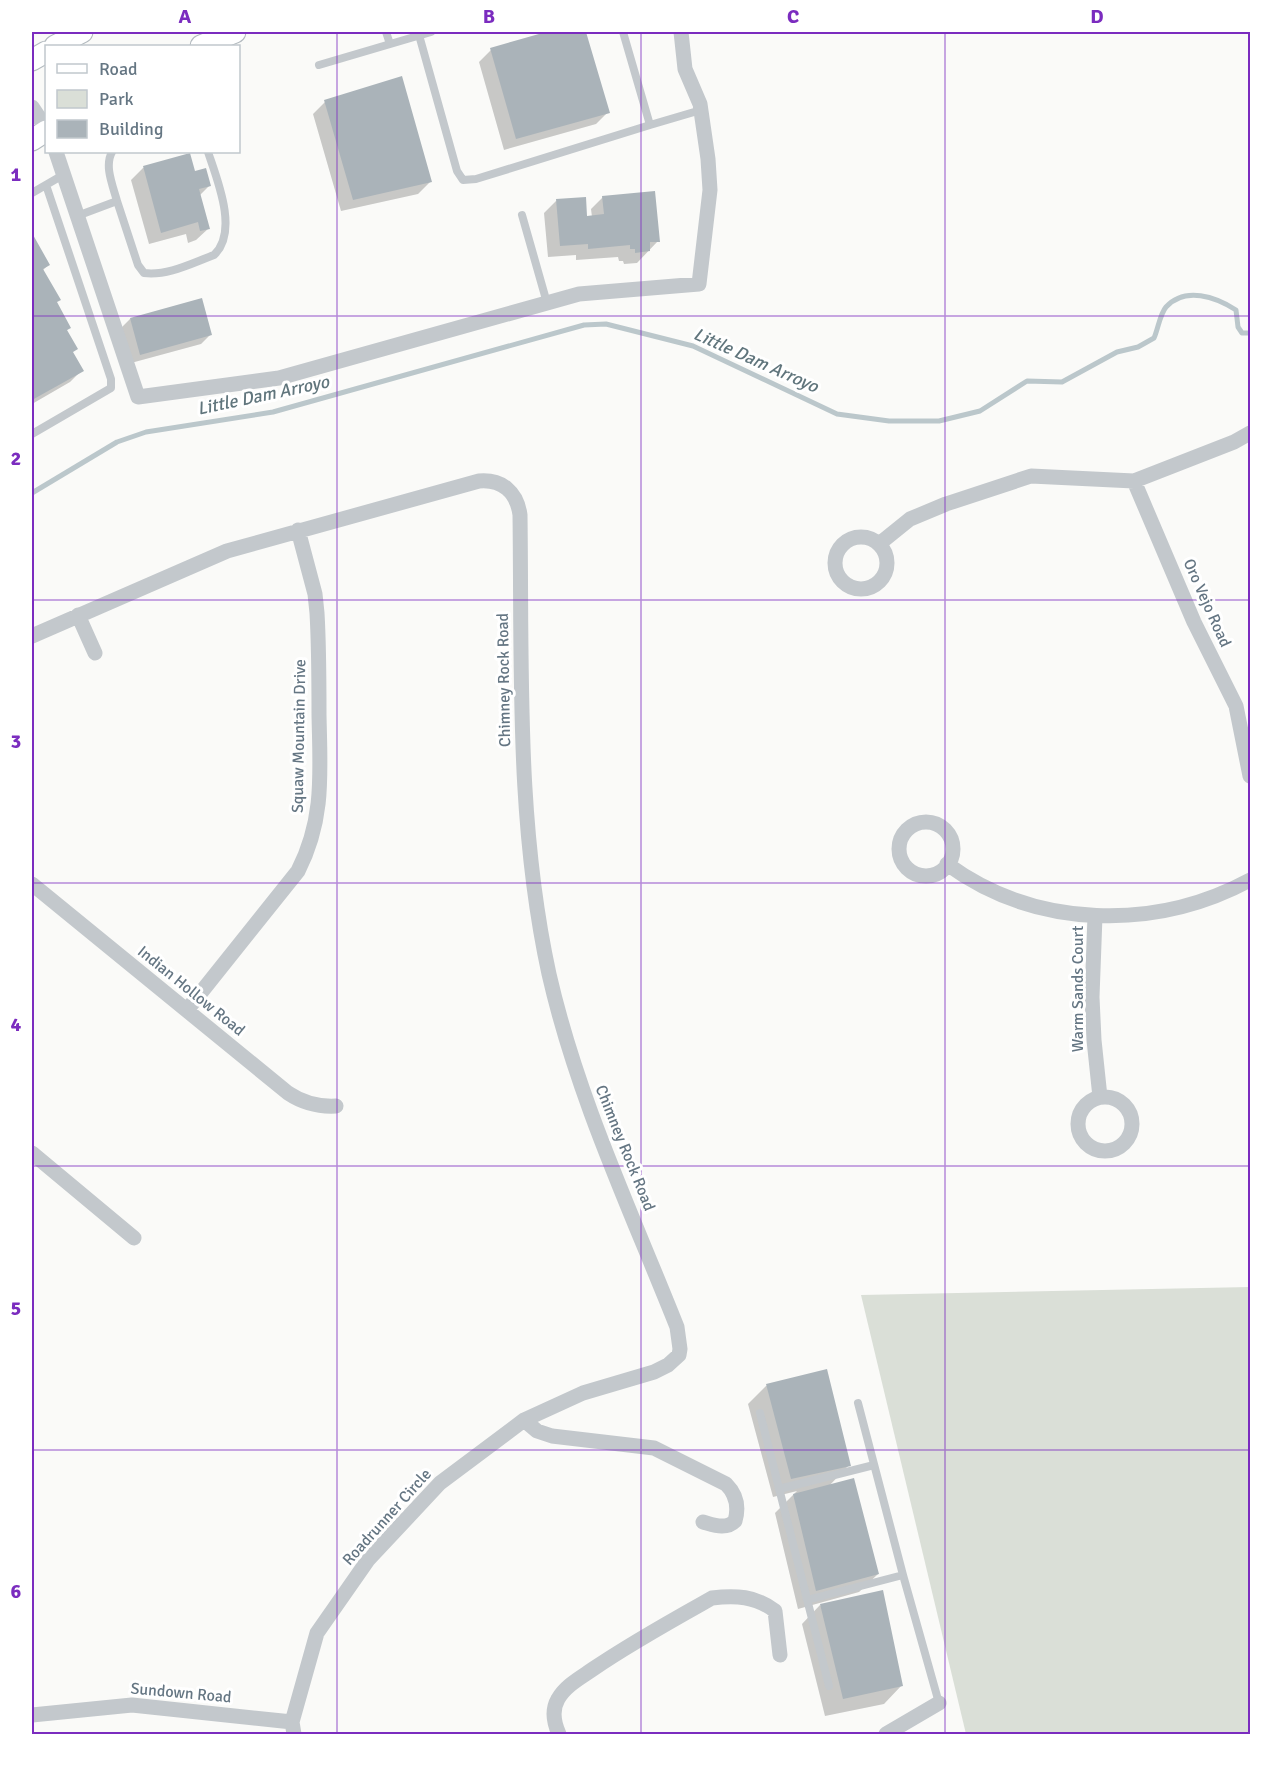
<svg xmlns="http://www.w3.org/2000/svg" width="1282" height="1766" font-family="Signika,sans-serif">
  <rect width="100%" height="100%" fill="#fafaf8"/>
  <path fill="#dadfd7" d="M1250,1287v447h-284l-105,-439z"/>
  <path fill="#0003" d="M551,32h33l24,80 -12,12 -92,26 -25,-88 12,-12z
    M325,102l105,80 -12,12 -77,17 -28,-97z
    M189,155l5,18 15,13 -9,9 9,33 -13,12 -8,3 -2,-9 -37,10 -18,-64 12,-12z
    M603,197l55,44 -21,22 -13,1 -1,-3h-4l-1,-4 -42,3v-5l-28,2 -4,-44 12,-12 30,17 6,-1 -1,-8z
    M32,236l16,29 -5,5 12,33 14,25 -3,3 6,22 10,17 -12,12 -38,22z
    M130,319l80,16 -9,9 -70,19 -10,-35z
    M826,1371l23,94 -20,21 49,88 -19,18 -61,17 -23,-96 22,-22 -24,6 -25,-93 18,-18z
    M820,1605l82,80 -18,19 -59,12 -23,-92z"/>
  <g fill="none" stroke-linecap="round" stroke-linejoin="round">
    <path stroke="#bbc7cb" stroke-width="5" d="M32,493l85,-51 29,-10 127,-20 311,-87 22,-1 87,22 144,68 52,7h50l41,-10 47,-30 35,1 55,-30 21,-5 16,-9c4,-9 6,-24 12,-31 19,-21 50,-10 70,3l2,17 4,6h8"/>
  </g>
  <path fill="#aab3b9" d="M546,32h40l24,81 -94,26 -26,-91z
    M402,76l30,106 -79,18 -29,-100z
    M190,153l5,18 11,-3 5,18 -12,3 11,40 -10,2 -2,-9 -37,11 -18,-67z
    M655,191l5,51h-10v9l-15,2v-4h-5v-4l-42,4v-5l-28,2 -4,-47 30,-2 1,19 17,-2 -2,-18z
    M32,233l18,32 -7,4 18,31 -4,2 14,26 -4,2 11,19 -5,3 11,19 -52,29z
    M202,298l10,37 -72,20 -10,-37z
    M827,1369l24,97 -60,13 -25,-95z
    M854,1478l25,96 -63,17 -23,-97z
    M883,1590l20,96 -60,13 -23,-95z"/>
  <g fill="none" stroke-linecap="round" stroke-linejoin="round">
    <defs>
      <path id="secondary" d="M55,46l27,-14
        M201,46l34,-14
        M32,60l14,-8
        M32,140l14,-9"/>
    </defs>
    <use href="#secondary" stroke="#b3babf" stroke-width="23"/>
    <path stroke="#c3c8cc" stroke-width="8" d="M386,32l4,12
      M623,32l27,93 51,-15
      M419,35l38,136 6,9 13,-1 174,-54
      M319,65l112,-33
      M32,193l31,-18
      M117,201l21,64 6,8c24,3 48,-10 70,-18 25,-23 3,-76 -6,-103
      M522,215l25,88
      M77,216l40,-15c-4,-15 -13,-35 -5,-49
      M32,434l79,-46v-9l-65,-194
      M858,1403l45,172 36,128
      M760,1413l69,273
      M779,1489l95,-24
      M807,1600l96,-25"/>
    <path stroke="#c3c8cc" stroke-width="15" d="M32,107l14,21
      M56,152l82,245 141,-19 300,-84 120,-10 11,-94 -2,-31 -8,-55 -15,-35 -4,-37
      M1134,481l60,141 42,84 14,70
      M835 563a26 26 0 1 1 52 0a26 26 0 1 1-52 0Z
      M879,544l31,-25 36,-15 85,-28 103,5 100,-39 16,-9
      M78,615l17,38
      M32,636l195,-85 252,-70c23,-2 38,11 41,34 2,153 -4,308 29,459 28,123 82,237 128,353l3,22 -1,6 -11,10 -14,7 -71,21 -59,27 -84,63 -72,77 -51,73 -25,89 2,12
      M899 849a27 27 0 1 1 54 0a27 27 0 1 1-54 0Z
      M947,864c89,65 208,67 303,16
      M32,884l256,209c15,10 30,14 48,13
      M1095,916l-3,81 2,43 6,57
      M187,1010l111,-139c27,-53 22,-99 21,-157 0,-33 0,-67 -2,-101l-2,-19 -17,-64
      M1078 1124a27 27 0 1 1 54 0a27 27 0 1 1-54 0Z
      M32,1153l102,85
      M524,1420l13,11 15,5 102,12 72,36c10,10 13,23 9,37 -9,9 -21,4 -32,1
      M32,1715l100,-10 160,17
      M559,1734c-5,-11 -8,-23 -1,-35 7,-13 22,-21 35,-30 38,-26 78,-48 119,-71 23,-3 44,-2 63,13l5,44
      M886,1734l53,-31"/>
    <use href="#secondary" stroke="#fff" stroke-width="21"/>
  </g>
  <path fill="none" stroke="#7b2cbf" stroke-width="1.5" stroke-opacity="0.55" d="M337,32v1702M641,32v1702M945,32v1702M32,316h1218M32,600h1218M32,883h1218M32,1166h1218M32,1450h1218"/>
  <g text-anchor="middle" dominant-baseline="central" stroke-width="6" stroke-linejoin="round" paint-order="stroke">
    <g font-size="16" fill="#657683" stroke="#fff">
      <text transform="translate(1207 603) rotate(66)">Oro Vejo Road</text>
      <text transform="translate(504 680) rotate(-91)">Chimney Rock Road</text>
      <text transform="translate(299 736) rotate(-89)">Squaw Mountain Drive</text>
      <text transform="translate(1078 989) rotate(-90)">Warm Sands Court</text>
      <text transform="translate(191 991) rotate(39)">Indian Hollow Road</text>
      <text transform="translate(625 1148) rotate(68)">Chimney Rock Road</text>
      <text transform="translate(387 1517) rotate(-48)">Roadrunner Circle</text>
      <text transform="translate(181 1693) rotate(5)">Sundown Road</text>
    </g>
    <g font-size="18" font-style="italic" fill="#60757c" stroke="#fff">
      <text transform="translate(756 360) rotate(24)">Little Dam Arroyo</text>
      <text transform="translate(263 395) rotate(-12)">Little Dam Arroyo</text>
    </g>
  </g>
  <rect width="1282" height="1766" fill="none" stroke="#ffffff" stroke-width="66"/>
  <rect x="45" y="45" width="195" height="108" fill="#ffffff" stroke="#c1c8cd" stroke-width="1.5"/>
  <rect x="57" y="64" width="30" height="9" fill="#ffffff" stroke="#c1c8cd" stroke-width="1.5"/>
  <text x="99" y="75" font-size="18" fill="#657683">Road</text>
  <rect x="57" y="90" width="30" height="18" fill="#dadfd7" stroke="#c1c8cd" stroke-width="1.5"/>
  <text x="99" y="105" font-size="18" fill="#657683">Park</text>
  <rect x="57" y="120" width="30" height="18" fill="#aab3b9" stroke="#c1c8cd" stroke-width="1.5"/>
  <text x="99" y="135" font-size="18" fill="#657683">Building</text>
  <rect x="33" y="33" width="1216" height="1700" fill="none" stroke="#7b2cbf" stroke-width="2"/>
  <g font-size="20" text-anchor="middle" font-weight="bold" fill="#7b2cbf">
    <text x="185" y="23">A</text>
    <text x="489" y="23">B</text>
    <text x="793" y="23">C</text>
    <text x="1097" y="23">D</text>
    <text x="16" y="181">1</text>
    <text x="16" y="465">2</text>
    <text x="16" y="748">3</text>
    <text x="16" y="1031">4</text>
    <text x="16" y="1315">5</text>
    <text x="16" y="1598">6</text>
  </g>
</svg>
